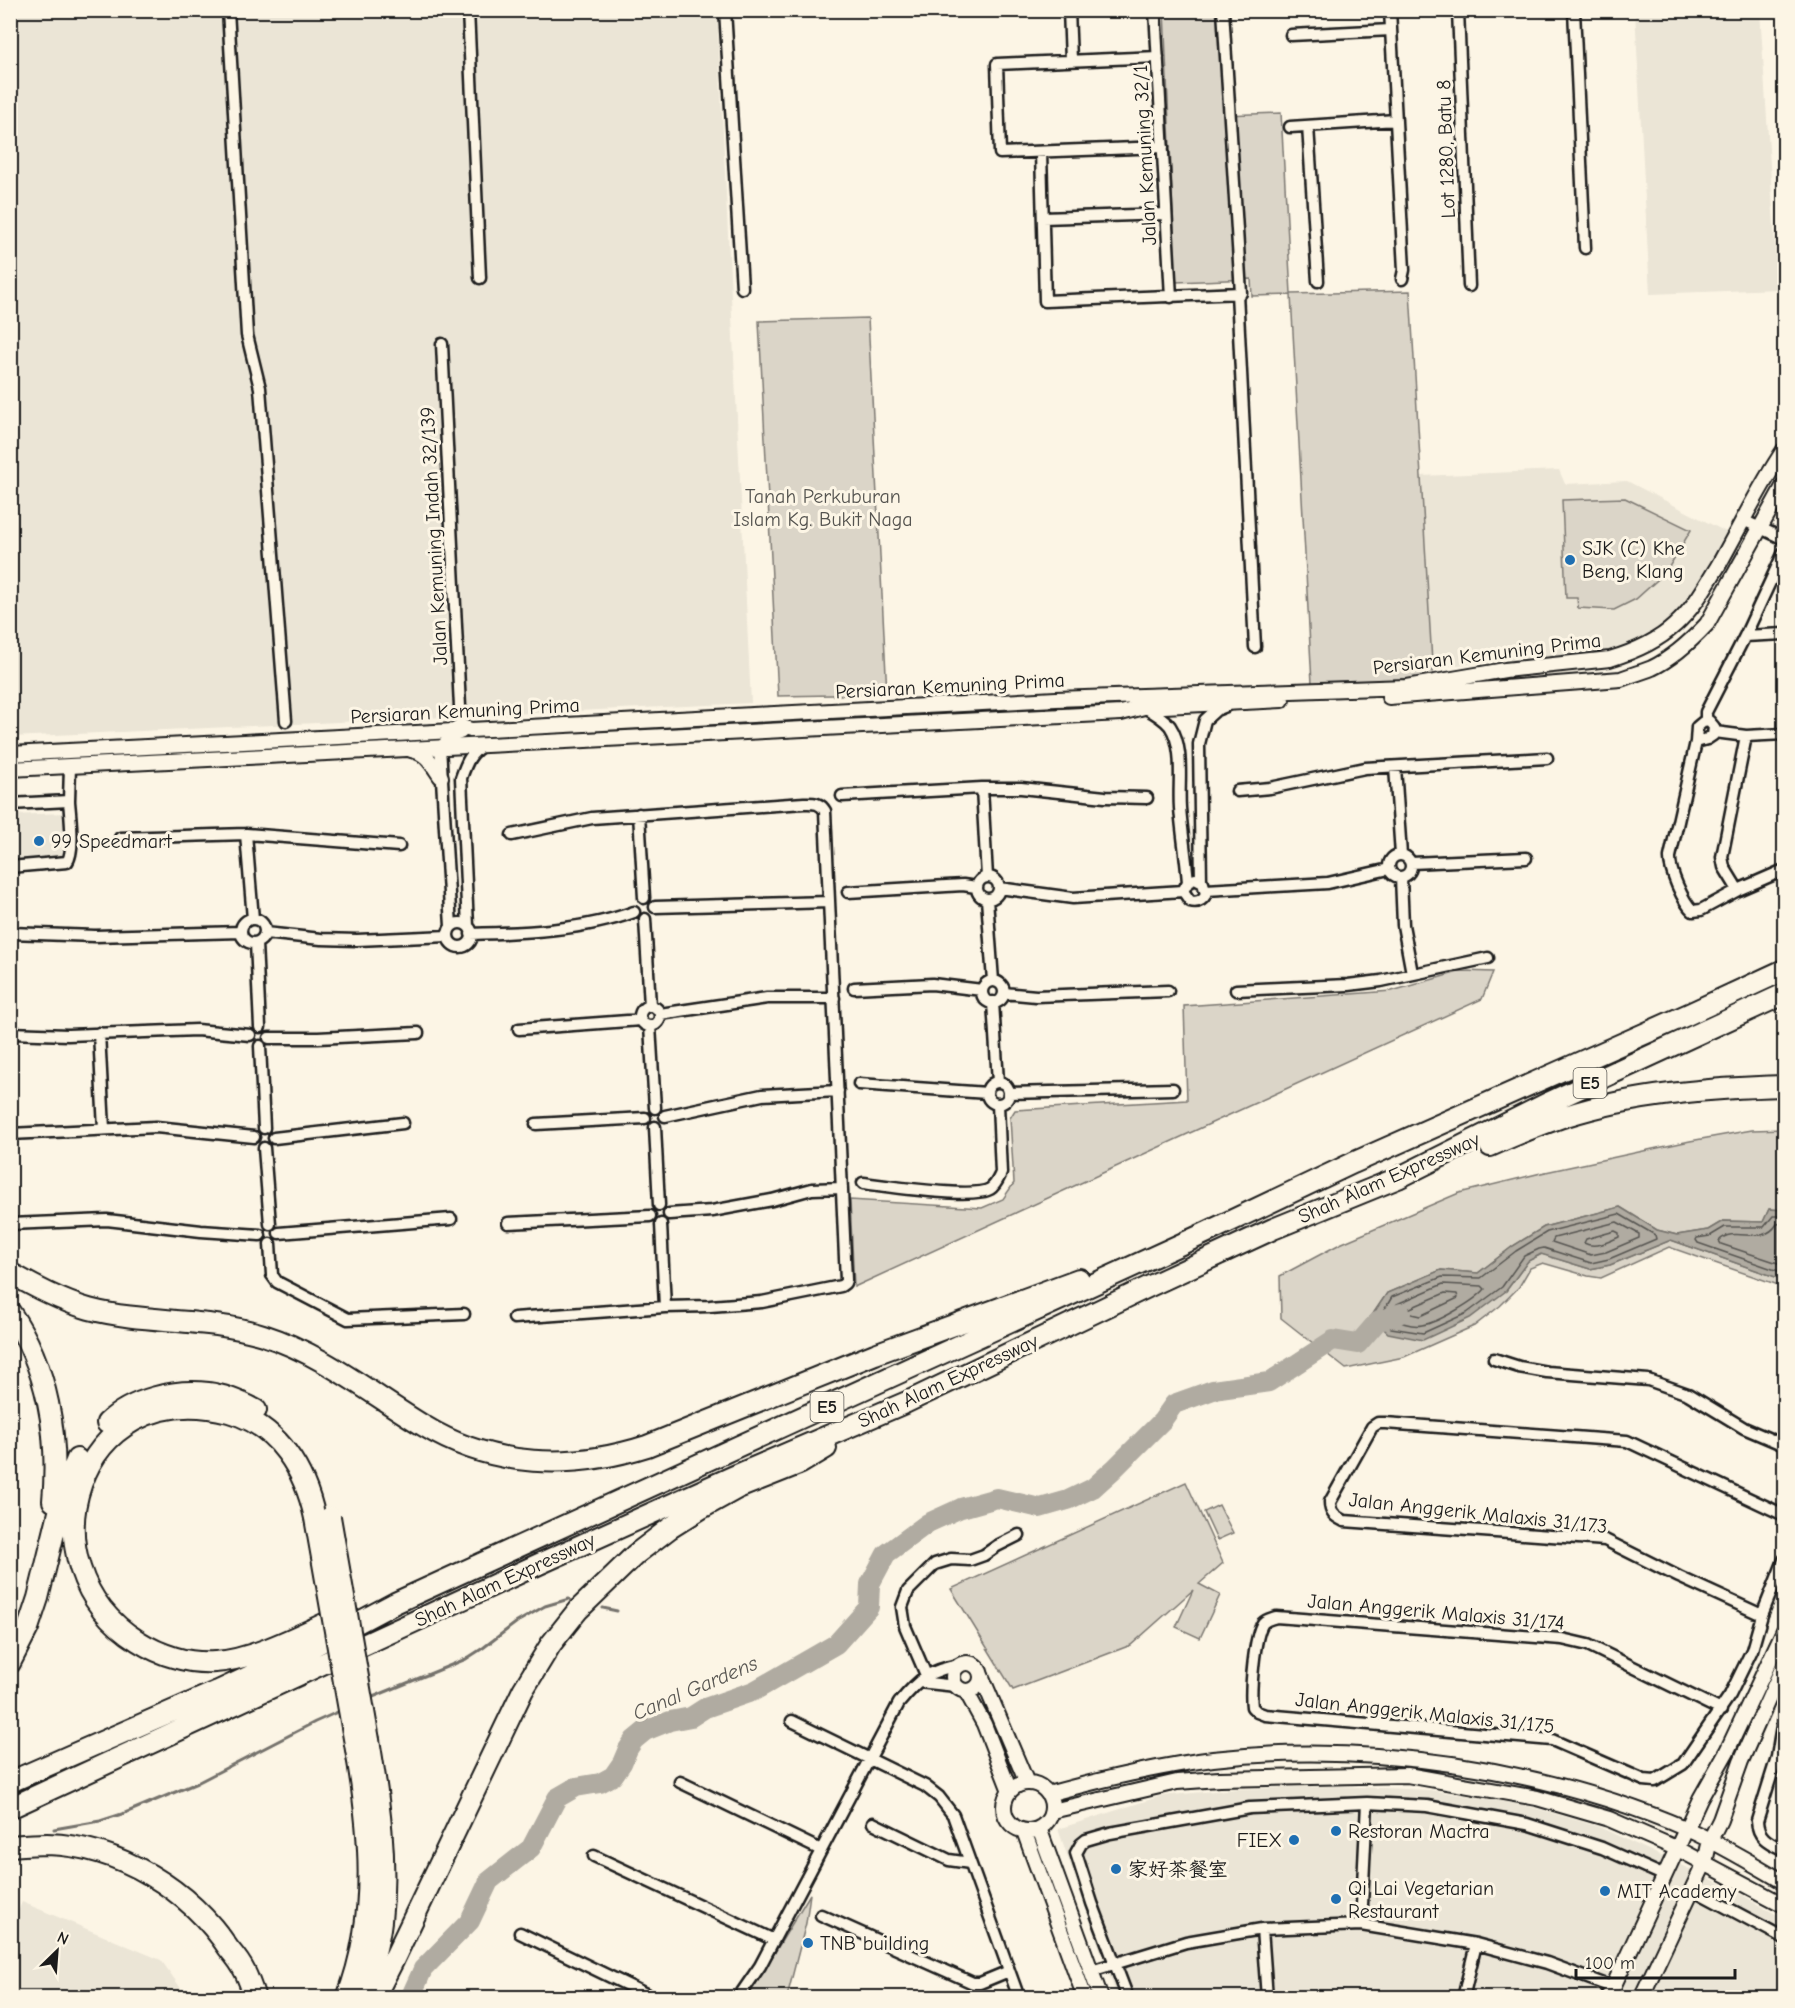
<svg xmlns="http://www.w3.org/2000/svg" width="1795" height="2008" font-family="'Comic Neue','LXGW WenKai TC',sans-serif">
  <rect width="100%" height="100%" fill="#fcf5e5"/>
  <filter id="ink" filterUnits="userSpaceOnUse"><feTurbulence type="fractalNoise" baseFrequency=".0167" numOctaves="2"/><feDisplacementMap in="SourceGraphic" scale="12" xChannelSelector="R" yChannelSelector="G"/><feConvolveMatrix kernelMatrix="1 2 1 2 8 2 1 2 1" color-interpolation-filters="sRGB"/></filter>
  <g filter="url(#ink)">
    <path fill="#ebe5d6" d="M10,11h707l34,692 -740,34z
      M1635,11h125l18,278 -128,5z
      M1559,470l6,14 62,-3 103,53 -32,51 -24,33 -38,24 -33,11 -171,14 -11,-191z
      M66,813l2,41 -4,4 -53,5 -1,-48z
      M1334,1786l96,4 91,14 76,22 135,63 52,30v78h-667l-59,-168 103,-33 75,-7z
      M22,1902l139,58 26,37h-176v-69z"/>
    <path fill="#dbd5c8" stroke="#7c7872" stroke-width="1.5" d="M1164,11h54l6,104 57,-2 10,181 119,-3 23,388 -121,4 -21,-388 -39,1 -1,-17 -75,3z
      M868,318l19,376 -109,2 -19,-375z
      M1625,498l66,32 -25,42 -30,27 -22,11 -36,-2 -1,-10h-11l-4,-98z
      M1462,971l31,1 -11,27 -628,288 -4,-87 132,8 21,-9 11,-16 -4,-65 5,-8 172,-10 -3,-94 208,-15z
      M1784,1129v81l-15,-1 -6,13 -40,-1 -15,9 -31,5 -20,-5 -37,-23 -76,20 -31,19 -35,27 -37,-3 -54,23 -16,24 135,-26 22,-30 14,-7 48,15 20,-4 61,-25 113,40v7l-115,-40 -68,31 -13,-2 -45,-13 -13,5 -11,19 -19,19 -26,20 -70,31 -58,12 -65,-51 -1,-42 60,-32 119,-51 82,-20 149,-32 62,-11z
      M1186,1482l37,81 -24,21 21,11 -20,43 -24,-11 17,-37 -62,55 -118,45 -62,-101z
      M1219,1505l14,28 -16,7 -13,-28z
      M810,1894l-4,29 -19,74h-39z"/>
    <path fill="#b0aba1" stroke="#75726c" stroke-width="1.5" d="M1620,1207l37,23 20,5 31,-5 15,-9 40,1 6,-13 15,1v70l-113,-40 -61,25 -20,4 -49,-15 -13,7 -22,30 -36,27 -47,22 -35,-7 -17,-16 16,-24 54,-23 37,3 35,-27 31,-19z"/>
    <g fill="none" stroke-linecap="round" stroke-linejoin="round">
      <path stroke="#575551" stroke-width="1.5" d="M1619,1214l36,21 1,4 -47,20 -18,4 -47,-15 -5,1 -15,7 -22,31 -35,26 -44,20 -32,-5 -11,-11 12,-20 50,-20 39,1 35,-27 31,-19z
        M1784,1216h-11l-9,11h-39l-15,9 -13,2 -1,2 2,3 86,30
        M1617,1222l22,12v4l-33,14 -15,3 -39,-13 2,-4z
        M1784,1223l-7,1c-15,24 -43,0 -58,17l2,3 63,21
        M1615,1231l4,2v4c-11,5 -24,12 -35,6l2,-4z
        M1443,1284l39,2 3,3c-10,12 -48,34 -63,36 -9,2 -26,-3 -32,-9l7,-12z
        M1445,1293l12,1 1,4 -38,18 -13,-3 1,-4z"/>
      <path stroke="#75726c" stroke-width="3" d="M603,1608l14,3
        M368,1699l98,-40 17,-11 34,-26 28,-16 24,-7
        M54,1829l46,-8 25,-8 72,-30 118,-61 27,-12"/>
      <path stroke="#b0aba1" stroke-width="20" d="M410,1998l13,-29 47,-48 19,-40 42,-33 26,-50 19,-11 24,-4 13,-7 9,-13 6,-14 6,-9 11,-9 25,-10 21,-4 14,-9 49,-17 82,-47 33,-37 1,-23 16,-30 42,-31 33,-15 36,-10 43,10 28,-8 25,-12 21,-19 48,-48 12,-17 39,-14 56,-8 64,-42 25,4 19,-22 24,-9"/>
      <defs>
        <path id="minor" d="M228,10l19,325 13,53 26,333
          M468,10l12,268
          M725,10l17,278
          M1069,10l2,50
          M1155,10l16,287
          M1390,10l14,260 -2,9
          M1458,10l11,276
          M1574,10l11,238
          M1291,35l100,-5
          M1158,57l-161,7 3,89 163,-6
          M1308,126l10,155
          M1290,127l106,-7
          M1041,152l4,149 196,-8 -18,-283
          M1043,218l123,-4
          M1237,293l18,354
          M442,344l19,383
          M1743,520l41,19
          M1745,636l39,-2
          M1144,707c9,5 20,11 26,19 15,23 8,56 10,82 2,25 6,49 8,74l-5,9 7,10c7,2 12,0 16,-7l-3,-11 -8,-4 -7,3
          M1706,721v-9l39,-76 39,-84
          M1709,721l5,6 -1,8 -6,4 -11,3 1,-15 6,-5z
          M1715,732l31,4 38,-2
          M1696,742l-26,115c-1,13 13,45 23,54l8,-1 37,-20 46,-20
          M1395,767l6,88
          M982,788l5,89
          M1237,791l33,-3 95,-20 182,-10
          M842,796l140,-8h39l84,9 42,1
          M10,804l59,-3 1,-35
          M639,814l5,84
          M246,834l7,85
          M512,835l80,-17 212,-15c9,0 16,-1 21,8l21,469 -1,3 -4,3 -79,16 -52,4 -45,1 -151,11
          M120,838l126,-4 153,12
          M1389 866a11 11 0 1 1 22 0a11 11 0 1 1-22 0Z
          M1411,863l115,-5
          M10,867l57,-5c8,-10 3,-47 2,-61
          M1401,877l2,48 9,48
          M977 888a11 11 0 1 1 22 0a11 11 0 1 1-22 0Z
          M1201,882l-2,-138 6,-24 11,-10 10,-4
          M999,888l74,10 110,-7
          M1206,890l122,-7 61,-14
          M1738,890l-14,-23 -2,-10 24,-121
          M848,892l115,-7 13,2
          M987,899l6,82
          M655,907l174,-5
          M645,919l5,87
          M241 931a12 12 0 1 1 24 0a12 12 0 1 1-24 0Z
          M448 935a12 12 0 1 1 24 0a12 12 0 1 1-24 0Z
          M451,926l-11,-179 9,-9 13,-5
          M468,926l-7,-148c5,-14 9,-26 23,-33
          M10,933l85,3 146,-4
          M265,933l56,6 36,1 91,-4
          M471,934c53,-1 114,-4 163,-22
          M256,943l4,84
          M982 992a11 11 0 1 1 22 0a11 11 0 1 1-22 0Z
          M854,988l78,-4 50,6
          M1236,990l112,-5 33,-4 107,-23
          M1004,993l32,3 132,-5
          M993,1002l5,80
          M640 1016a10 10 0 1 1 20 0a10 10 0 1 1-20 0Z
          M660,1014l107,-16h67
          M650,1026l5,82
          M519,1029l122,-9
          M10,1033l58,2 129,-5 53,5
          M99,1033l5,96
          M269,1038h49l100,-5
          M260,1046l4,82
          M987 1093a11 11 0 1 1 22 0a11 11 0 1 1-22 0Z
          M859,1084l128,9
          M1009,1093l164,-4
          M665,1116l97,-21 76,-4
          M536,1124l109,-6
          M655,1127l4,78
          M10,1134l146,-7 98,10
          M274,1138l129,-15
          M264,1148l6,76
          M863,1183c23,3 111,16 127,6 6,-4 8,-10 11,-16l-3,-69
          M669,1214l43,-3 60,-11 40,-11 30,-1
          M508,1223l142,-7
          M10,1224l97,-4 94,11 59,4
          M661,1224l4,83
          M279,1233l172,-14
          M270,1244l2,31 5,7 71,37 116,-5
          M1494,1359l25,8 28,5 101,8 40,14 56,34 40,17
          M1762,1615l-83,-38 -74,-37 -261,-19c-10,-5 -14,-8 -14,-19l42,-75 6,-4h7l242,18 157,74
          M926,1675l-21,-49 -3,-19 6,-16 27,-27 16,-5 19,1 14,-5 13,-9 22,-11
          M919,1682l37,4
          M1721,1710l-133,-65 -26,-6 -286,-22c-5,2 -9,2 -13,6 -9,13 -13,68 -11,84l5,5 8,3 287,25 92,40 11,1 28,-17 47,-69 22,-45 10,-35 22,-55
          M1784,1714l-7,43 -20,64c1,18 13,22 27,29
          M792,1721l133,65 14,11 14,18 66,183
          M680,1782l141,68
          M873,1823l76,37 21,3
          M594,1856l180,84
          M1692,1889l92,49
          M821,1915l152,68h7l29,-12
          M1361,1925l6,-122
          M1262,1929l5,69
          M520,1933l134,65
          M1091,1971l95,-29 76,-13 99,-4 115,19 71,19 65,24
          M738,1998l22,-32 139,-263c20,-24 30,-33 61,-38
          M1128,1998l-36,-95 -16,-50 5,-9 5,-4 24,-7 140,-25 117,-5 60,3 100,18 75,24 63,28
          M1463,1998l13,-54
          M1622,1998h6"/>
        <path id="tertiary" d="M1389,697l232,-18c10,-4 21,-7 31,-11 21,-10 40,-28 55,-44l77,-139
          M411,750c16,2 22,16 30,27
          M10,754l444,-23 7,-4 10,3 585,-31 350,-12 99,-17 105,-11c23,-7 48,-18 65,-34 19,-17 30,-38 43,-59 22,-39 41,-79 66,-116
          M10,769l1111,-56 23,-6 138,-7
          M953 1677a14 14 0 1 1 28 0a14 14 0 1 1-28 0Z
          M981,1675l46,108
          M966,1691l18,33 26,67
          M1004 1807a24 24 0 1 1 48 0a24 24 0 1 1-48 0Z
          M1048,1794c55,-15 109,-28 165,-35 153,-18 334,9 476,71 33,15 64,34 95,52
          M1052,1811l125,-29 42,-3 188,-4 130,23 72,21 69,30 106,56
          M1039,1828l62,170
          M1024,1831l61,167
          M1608,1998l92,-199 27,-48 57,-121
          M1641,1998l64,-136 5,-22 10,-20 21,-59 43,-97"/>
        <path id="motorway" d="M1490,1146c25,-11 50,-22 76,-30 69,-22 148,-28 218,-30
          M10,1273c25,14 51,28 79,36 57,15 117,8 174,26 60,19 108,59 161,91 69,42 148,44 223,20l228,-92 204,-75
          M10,1312c38,55 49,124 43,189
          M107,1423c25,-24 67,-34 101,-30 17,2 33,9 48,17
          M315,1518c-10,-47 -36,-92 -86,-106 -152,-39 -211,154 -91,229 22,14 50,23 77,21 40,-2 94,-32 131,-48
          M10,1663l18,-35 10,-30 27,-110 12,-29
          M10,1782l208,-91 94,-44 83,-44 804,-367 154,-73 336,-149 95,-44
          M10,1808l529,-244 193,-87 175,-75 243,-116 123,-57 125,-51 152,-76 234,-108
          M10,1846c13,-1 25,-2 37,-2 73,2 143,46 182,105 6,7 12,15 16,23 4,8 7,17 10,26
          M347,1998c32,-83 23,-169 8,-254
          M362,1998c8,-25 16,-51 19,-77 7,-61 -2,-121 -12,-181
          M374,1998l19,-37 130,-271 28,-46 27,-34 58,-56 34,-26 30,-19 38,-21 63,-25 25,-15"/>
      </defs>
      <use href="#minor" stroke="#1c1c1c" stroke-width="15"/>
      <use href="#tertiary" stroke="#1c1c1c" stroke-width="18"/>
      <use href="#motorway" stroke="#1c1c1c" stroke-width="24"/>
      <use href="#minor" stroke="#fcf5e5" stroke-width="10"/>
      <use href="#tertiary" stroke="#fcf5e5" stroke-width="14"/>
      <use href="#motorway" stroke="#fcf5e5" stroke-width="20"/>
      <defs>
        <path id="motorway-bridge" d="M330,1517l39,223
          M315,1518l40,226"/>
      </defs>
      <use href="#motorway-bridge" stroke="#1c1c1c" stroke-width="24" stroke-linecap="butt"/>
      <use href="#motorway-bridge" stroke="#fcf5e5" stroke-width="20"/>
    </g>
  </g>
  <g fill="#1f6fb2" stroke="#fcf5e5" stroke-width="2">
    <circle cx="1570" cy="560" r="6"/>
    <circle cx="39" cy="841" r="6"/>
    <circle cx="1336" cy="1831" r="6"/>
    <circle cx="1294" cy="1840" r="6"/>
    <circle cx="1116" cy="1869" r="6"/>
    <circle cx="1605" cy="1891" r="6"/>
    <circle cx="1336" cy="1899" r="6"/>
    <circle cx="808" cy="1943" r="6"/>
  </g>
  <g text-anchor="middle" dominant-baseline="central" stroke-width="6" stroke-linejoin="round" paint-order="stroke">
    <g fill="#fcf5e5" stroke="#5f5d58" stroke-width="1.5">
      <rect x="1573.5" y="1068" width="33" height="30" rx="4.5"/>
      <rect x="810.5" y="1392" width="33" height="30" rx="4.5"/>
    </g>
    <g font-size="18" font-weight="bold" fill="#1c1c1c">
      <text x="1590" y="1083">E5</text>
      <text x="827" y="1407">E5</text>
    </g>
    <g font-size="20" fill="#1c1c1c" stroke="#fcf5e5">
      <text transform="translate(1446 149) rotate(-92)">Lot 1280, Batu 8</text>
      <text transform="translate(1145 155) rotate(-93)">Jalan Kemuning 32/1</text>
      <text transform="translate(434 536) rotate(-93)">Jalan Kemuning Indah 32/139</text>
      <text transform="translate(1487 654) rotate(-7)">Persiaran Kemuning Prima</text>
      <text transform="translate(950 686) rotate(-3)">Persiaran Kemuning Prima</text>
      <text transform="translate(465 711) rotate(-3)">Persiaran Kemuning Prima</text>
      <text transform="translate(1389 1178) rotate(-24)">Shah Alam Expressway</text>
      <text transform="translate(948 1381) rotate(-25)">Shah Alam Expressway</text>
      <text transform="translate(1478 1513) rotate(6)">Jalan Anggerik Malaxis 31/173</text>
      <text transform="translate(505 1580) rotate(-25)">Shah Alam Expressway</text>
      <text transform="translate(1436 1612) rotate(5)">Jalan Anggerik Malaxis 31/174</text>
      <text transform="translate(1425 1713) rotate(6)">Jalan Anggerik Malaxis 31/175</text>
    </g>
    <g font-size="20" fill="#555450" stroke="#fcf5e5">
      <text x="823" y="496">Tanah Perkuburan<tspan x="823" dy="23">Islam Kg. Bukit Naga</tspan></text>
    </g>
    <g font-size="20" fill="#1c1c1c" stroke="#fcf5e5" text-anchor="start">
      <text x="1582" y="548">SJK (C) Khe<tspan x="1582" dy="23">Beng, Klang</tspan></text>
      <text x="51" y="841">99 Speedmart</text>
      <text x="1348" y="1831">Restoran Mactra</text>
      <text x="1282" y="1840" text-anchor="end">FIEX</text>
      <text x="1128" y="1869">家好茶餐室</text>
      <text x="1348" y="1888">Qi Lai Vegetarian<tspan x="1348" dy="23">Restaurant</tspan></text>
      <text x="1617" y="1891">MIT Academy</text>
      <text x="820" y="1943">TNB building</text>
    </g>
    <g font-size="21" font-style="italic" fill="#575551" stroke="#fcf5e5">
      <text transform="translate(695 1688) rotate(-23)">Canal Gardens</text>
    </g>
  </g>
  <rect width="1795" height="2008" fill="none" stroke="#fcf5e5" stroke-width="36"/>
  <rect x="18" y="18" width="1759" height="1972" fill="none" stroke="#1c1c1c" stroke-width="2" filter="url(#ink)"/>
  <g transform="translate(57 1951) rotate(25)" stroke="#fcf5e5" stroke-width="4.5" paint-order="stroke">
  <path d="M0-4.5L10 22L0 15L-10 22Z" fill="#1c1c1c"/>
  <text y="-9" font-size="16" font-weight="bold" text-anchor="middle" fill="#1c1c1c">N</text>
  </g>
  <path d="M1576 1969v9h159v-9" fill="none" stroke="#1c1c1c" stroke-width="3"/>
  <text x="1585" y="1969" font-size="18" fill="#1c1c1c" stroke="#fcf5e5" stroke-width="4.5" paint-order="stroke">100 m</text>
</svg>
